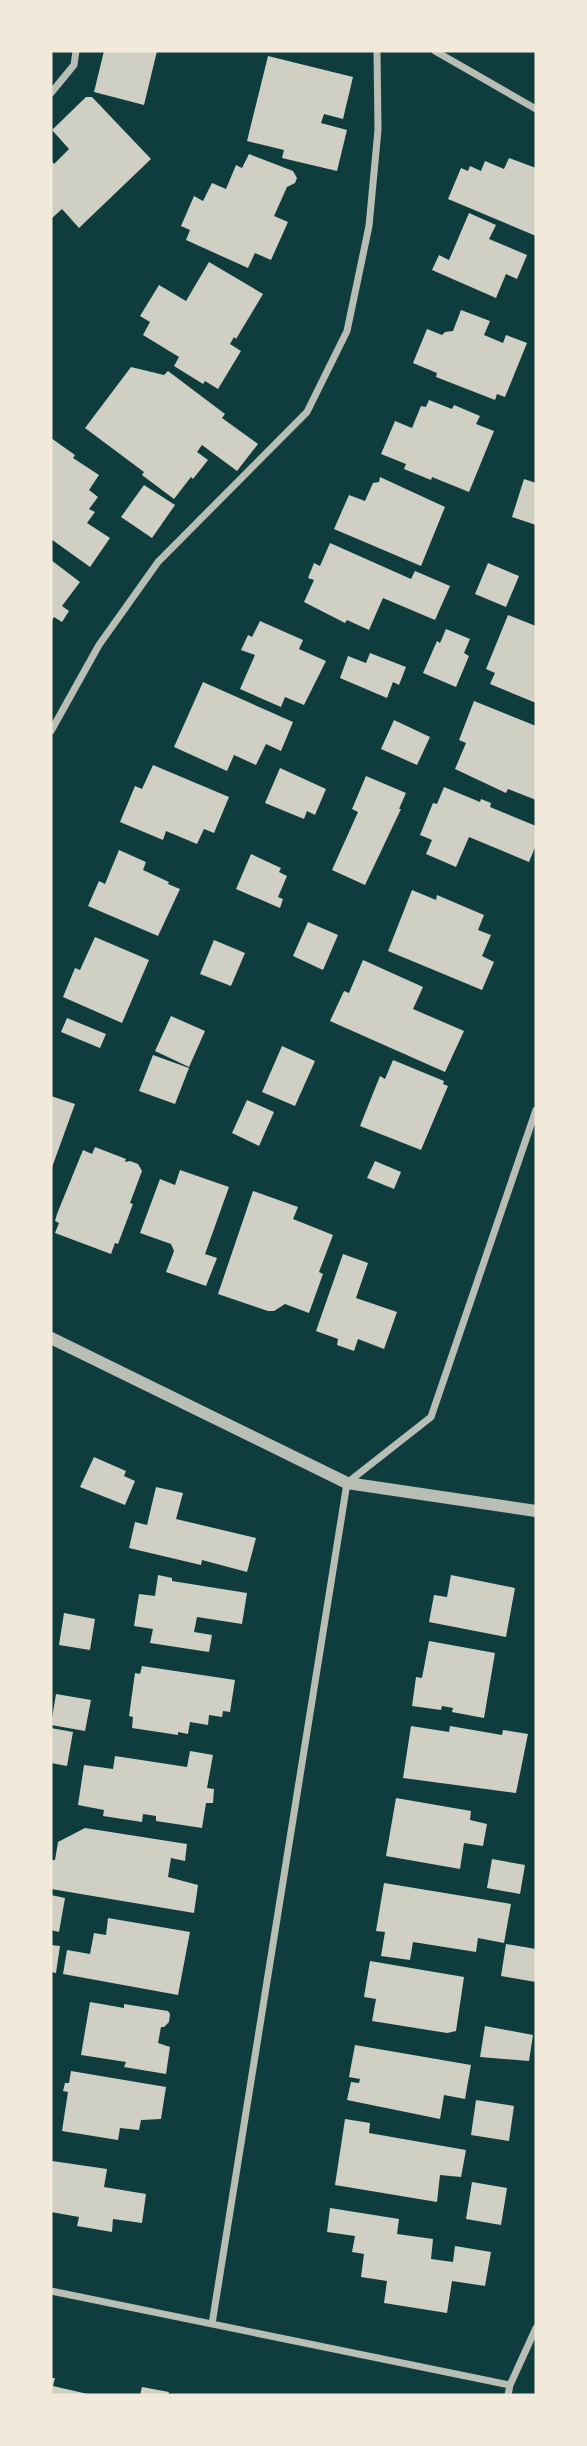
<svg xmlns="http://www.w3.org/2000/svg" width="587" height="2446" font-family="'Varela Round',sans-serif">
  <rect width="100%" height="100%" fill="#0f3d3e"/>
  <path fill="#cfcfc3" d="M104,51h53l-13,54 -50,-13z
    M268,56l85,21 -10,42 -19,-5 -3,9 26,7 -10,41 -55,-13 2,-8 -37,-9z
    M86,97h6l59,62 -72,69 -17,-19 -11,10v-59l3,4 15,-15 -17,-19z
    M249,154l44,17 4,7 -2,5 -8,4 -13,29 14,6 -17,38 -16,-7 -7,15 -62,-28 4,-10 -9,-4 13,-30 9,5 9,-18 14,6 10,-24 6,3z
    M509,158l27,10v68l-88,-37 13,-31 7,3 2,-5 11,5 4,-10 19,8z
    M469,213l27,12 -7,14 38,16 -10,24 -11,-5 -10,24 -64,-28 7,-15 10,5z
    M209,262l54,32 -27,45 -2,-2 -4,7 11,7 -23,38 -13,-8 -2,3 -29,-18 5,-9 -36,-22 7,-13 -10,-6 19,-31 27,16z
    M461,310l29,11 -6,14 19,8 3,-8 21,8 -22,54 -8,-3 -2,6 -59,-23 1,-4 -24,-10 14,-34 15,6 3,-3 8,-1z
    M131,367l33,8 4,-4 57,43 -3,4 36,26 -21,27 -35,-26 -5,7 11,8 -15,19 -2,-2 -17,22 -32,-24 2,-3 -59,-44z
    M429,400l23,9 2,-4 26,11 -4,8 18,7 -25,61 -37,-15 -1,3 -27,-11 2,-5 -25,-10 14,-33 17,7 9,-22 5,1z
    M51,438l24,17 -2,3 26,17 -10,15 9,7 -9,12 6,3 -8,11 23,15 -20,29 -39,-28z
    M380,477l65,30 -24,59 -87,-37 15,-34 16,6 8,-18 6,-1z
    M524,479l12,4v42l-24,-8z
    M144,485l31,20 -23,33 -31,-21z
    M330,543l81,36 4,-8 35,15 -15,34 -52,-22 -14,32 -22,-10 -2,3 -41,-21 10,-22 -6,-2 6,-15 6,3z
    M51,560l29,22 -18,24 7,5 -7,11 -8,-5 -3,5z
    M488,563l31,13 -13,31 -31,-13z
    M508,615l28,11v77l-46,-19 5,-11 -9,-4z
    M260,621l43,19 -4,9 27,12 -22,44 -19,-8 -4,10 -41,-18 15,-34 -14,-5 7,-15 4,2z
    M446,629l24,10 -6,14 5,3 -13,31 -33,-14 14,-32 3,2z
    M370,653l36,14 -7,18 -6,-3 -6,16 -47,-20 8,-22 18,7z
    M203,682l90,40 -12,29 -15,-7 -10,21 -22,-10 -7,16 -53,-24z
    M474,701l62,25v74l-28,-11 -2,4 -51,-24 11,-26 -7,-3z
    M394,720l36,17 -13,28 -36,-16z
    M153,765l76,32 -15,36 -10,-4 -7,15 -31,-13 -3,9 -43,-18 15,-36 7,3z
    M280,768l46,21 -11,26 -8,-4 -3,8 -39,-16z
    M366,776l40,17 -7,16h2l-36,76 -33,-15 26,-58 -6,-3z
    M444,787l36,15 1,-3 10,4 -1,4 46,19v19l-7,17 -60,-25 -13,30 -30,-13 6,-14 -12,-5 13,-32 4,1z
    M119,850l27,12 -3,8 26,12 -1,2 12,5 -22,47 -70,-30 11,-25 6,3z
    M251,854l30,14 -2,4 8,4 -9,21 5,2 -3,9 -44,-19z
    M412,890l24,10 1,-5 47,20 -6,15 13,5 -9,21 12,6 -12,28 -94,-39z
    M308,922l30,13 -15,35 -30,-14z
    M95,937l54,23 -27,63 -59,-26 12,-29 5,2z
    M214,940l31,13 -14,33 -31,-12z
    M363,960l60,27 -10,22 51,22 -19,41 -115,-51 14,-30 5,2z
    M171,1016l34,15 -16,36 -34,-16z
    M67,1018l39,16 -6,14 -39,-16z
    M282,1046l33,15 -20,45 -33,-14z
    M153,1055l36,13 -14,36 -36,-13z
    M393,1060l51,21 -1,3 5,2 -27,64 -61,-24 20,-50 5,3z
    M51,1096l24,8 -24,66z
    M247,1100l27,12 -15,34 -27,-13z
    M95,1147l31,12 -1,3 5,-1 8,3 4,7 -12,32 3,1 -15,40 -3,-1 -4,11 -56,-21 4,-10 -4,-2 2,-7 26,-64 9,4z
    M375,1161l26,11 -7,17 -27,-11z
    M180,1170l49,17 -24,67 12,4 -11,28 -40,-14 8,-21 -3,-7 -31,-11 20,-54 15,6z
    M253,1191l45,16 -5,12 40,16 -14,37 4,2 -14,39 -24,-9 -11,7h-6l-50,-17z
    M343,1254l25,9 -12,35 41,14 -13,37 -26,-10 -4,12 -17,-6 1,-6 -22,-8z
    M94,1457l32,14 -2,5 11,5 -10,24 -45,-18z
    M156,1487l27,6 -7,26 80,19 -9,34 -45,-12 -1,5 -72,-17 6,-26 12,3z
    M158,1575l14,3v3l75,12 -5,31 -45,-7 -3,15 18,3 -3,17 -59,-9 3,-14 -19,-3 5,-32 16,2z
    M451,1575l64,13 -9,49 -77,-15 5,-27 13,2z
    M64,1613l31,6 -5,31 -31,-5z
    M429,1641l66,12 -11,65 -32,-6 1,-4 -11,-2 -1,4 -29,-4 4,-29 6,1z
    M142,1666l93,14 -5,32 -7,-1 -1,6 -13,-2 -1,10 -18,-3 -2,12 -10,-2v3l-46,-7 1,-11 -4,-1 6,-43 5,1z
    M56,1694l35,6 -6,31 -34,-6z
    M411,1726l38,6 1,-6 52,9 1,-5 25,4 -12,59 -113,-15z
    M51,1728l22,4 -6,34 -16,-3z
    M190,1751l23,4 -6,33 7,1 -1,14h-7l-4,25 -46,-7v-5l-13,-2 -1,8 -39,-6 1,-6 -26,-5 6,-40 29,4 2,-13 72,11z
    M396,1798l75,13 -1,9 17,4 -4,22 -19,-3 -4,26 -74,-13z
    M85,1828l102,16 -2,17 -14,-3 -3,19 30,8 -4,28 -143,-24v-29h4l3,-18z
    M492,1859l33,6 -5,29 -33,-6z
    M384,1883l127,21 -7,39 -26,-5 -2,14 -63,-10 -3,18 -29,-4 4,-24 -9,-1z
    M51,1895l14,3 -6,34 -8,-2z
    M108,1918l82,14 -12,63 -115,-21 4,-24 23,4 4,-21 12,2z
    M506,1944l30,5v33l-35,-6z
    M51,1945l9,1 -4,27 -5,-1z
    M370,1961l94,16 -8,54 -9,2 -75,-12 4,-22 -12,-2z
    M90,2002l34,6v-4l44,7 2,3 -1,8 -5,5h-3l-3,16 12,4 -4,27 -42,-7 2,-5 -45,-7z
    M485,2026l48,9 -4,26 -49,-4z
    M355,2045l116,20 -6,34 -21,-4 -4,24 -93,-19 4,-18 8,1 1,-4 -11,-2z
    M71,2071l95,16 -5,32 -20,1 -2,10 -19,-2 -2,12 -56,-9 6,-39 -5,-1 2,-8h4z
    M476,2100l38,6 -5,35 -38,-6z
    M345,2119l25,4 -1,10 97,17 -5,27 -21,-2 -3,27 -102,-17z
    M52,2161l55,8 -3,18 42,7 -4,29 -29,-4 -1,13 -35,-6 2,-9 -28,-5z
    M472,2182l35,6 -6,37 -35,-6z
    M330,2208l69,11 -2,15 36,5 -2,20 22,3 2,-16 36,6 -6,34 -33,-5 -5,32 -63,-10 3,-22 -26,-4 3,-23 -12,-2 3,-16 -28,-4z
    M51,2378h4l-2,8 39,9h-41z
    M142,2387l27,5 -1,3h-28z"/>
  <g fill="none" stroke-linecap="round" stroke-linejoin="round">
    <path stroke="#b8beb3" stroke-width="7" d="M435,51l101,58
      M51,93l23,-28 2,-14
      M51,731l48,-86 59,-83 149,-150 40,-81 22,-105 9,-96 -1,-79
      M51,2291l459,94
      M212,2324l135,-841 84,-66 105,-307
      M508,2395l2,-10 26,-57"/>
    <path stroke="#b8beb3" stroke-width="12" d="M51,1338l296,145 189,28"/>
  </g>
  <rect width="587" height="2446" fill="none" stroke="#f1e9da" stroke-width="105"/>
</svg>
